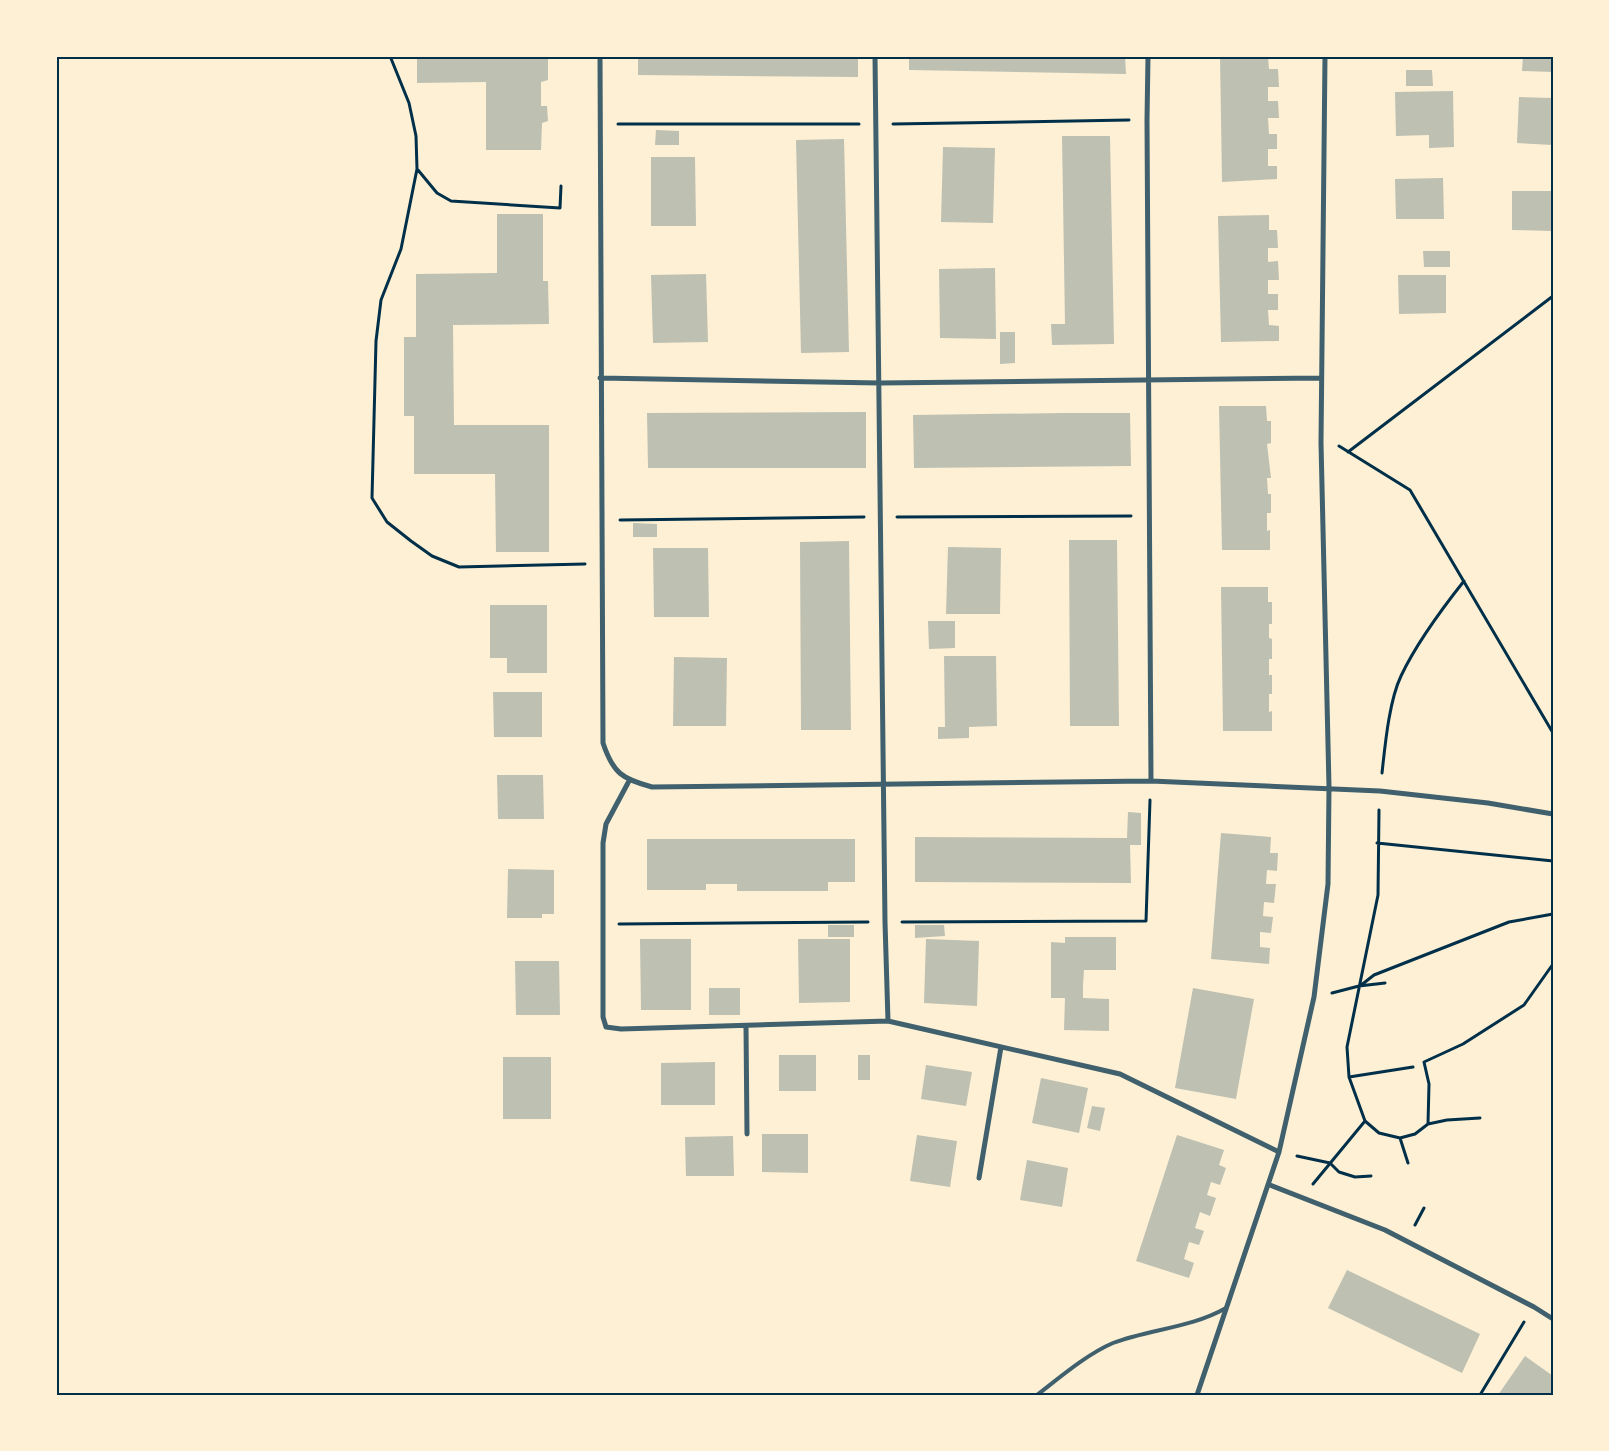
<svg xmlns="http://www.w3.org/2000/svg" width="1609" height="1451" font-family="'Exo 2',sans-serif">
  <rect width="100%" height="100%" fill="#fdf0d5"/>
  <path fill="#bec0b2" d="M417,56h131v24l-7,2v24h6l1,15 -6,2 -1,27h-55v-68l-69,1z
    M638,56h220v21l-220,-2z
    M909,56h216l1,18 -217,-4z
    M1220,56h48l1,13h9l1,18h-11v14h10l1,17h-11l1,16h8v15h-9v17h9v13l-55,3z
    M1523,56h30v16l-31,-1z
    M1406,70h26l1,16h-27z
    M1453,91l1,56 -25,1v-13l-33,1 -1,-44z
    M1519,97l34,1v47l-36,-2z
    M656,130l23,1v14h-24z
    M1062,136h48l4,208 -62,1 -1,-21h14z
    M844,139l5,213 -48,1 -5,-213z
    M943,147l52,1 -2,75 -52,-1z
    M651,157h44l1,69h-45z
    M1443,178l1,41h-48l-1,-40z
    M1512,191h41v40l-41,-1z
    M497,214h46v67h5l1,43 -96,1 1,100h95v127h-53l-1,-78h-81v-58h-10v-79h12v-63l81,-1z
    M1269,215v15h8l1,18h-10v14l10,-1 1,19h-11v14h10v16h-10l1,15 10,1v15l-58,1 -3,-126z
    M1423,251h27v16h-26z
    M995,268l1,71 -56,-1 -1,-69z
    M706,274l2,68 -55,1 -2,-68z
    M1398,275h48v38l-47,1z
    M1000,332h15v31l-15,1z
    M1219,406h47l1,15h4v22l-4,1 4,34h-4l1,16h3v19h-4v18l3,-1v20h-48z
    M866,412v56h-218l-1,-55z
    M1063,413h67l1,53 -217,2 -1,-53z
    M633,523l24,1v13h-24z
    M1069,540h48l2,186h-49z
    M849,541l2,189h-50l-1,-188z
    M948,547l53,1 -1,66h-54z
    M653,548h55l1,69h-55z
    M1221,587h47v15h4v22h-3v14l3,1v20h-3v16h3v19h-3v18l3,-1v20h-49z
    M490,605h57v68h-40v-15h-17z
    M928,621h27v27l-26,1z
    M944,656h52l1,70 -28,1v11l-31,1v-12h7z
    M674,657l53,1 -1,68h-53z
    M493,692h49v45h-48z
    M497,775h46l1,44h-46z
    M1128,812l13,1v32h-11l1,38 -216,-1v-45l212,1z
    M1221,833l50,4 -1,16h8l-1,18 -10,-1 -1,14h10l-2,19 -10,-1 -1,14 10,1 -2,16 -11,-1v15l10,1 -1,16 -58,-5z
    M647,839h208v43h-27v9h-91v-7h-31v6h-59z
    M508,869l46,1v44h-12v4h-35z
    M828,925h26v12h-26z
    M915,925h29l1,11 -30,2z
    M1065,937h51v33h-32l-1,15v13l26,1v32l-45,-1 1,-32h-14v-56l14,1z
    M640,939h51v71h-50z
    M798,939h52v63l-51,1z
    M926,939l53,2 -2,65 -53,-3z
    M515,961h44l1,54h-44z
    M709,988h31v27h-31z
    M1193,988l61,11 -18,100 -61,-11z
    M779,1055h37v36h-37z
    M858,1055h12v25h-12z
    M503,1057h48v62h-48z
    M715,1062v43h-54v-42z
    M926,1065l46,7 -6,34 -45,-7z
    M1041,1078l47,10 -9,45 -47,-10z
    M1092,1106l13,2 -5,23 -13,-3z
    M762,1134h46v39l-46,-1z
    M917,1135l40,6 -7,46 -40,-6z
    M1177,1135l47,15 -5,15 7,3 -6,17 -9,-3 -4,13 9,3 -6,18 -10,-4 -5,16 9,3 -5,14 -10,-3 -5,17 10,4 -5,15 -53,-17z
    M733,1136l1,40h-48l-1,-39z
    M1027,1160l41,8 -6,39 -42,-7z
    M1347,1270l133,64 -18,39 -134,-65z
    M1525,1356l28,20v19h-55z"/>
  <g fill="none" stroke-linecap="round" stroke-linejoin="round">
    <path stroke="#003049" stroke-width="3" d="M390,56l19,47 7,33 1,33 -16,80 -20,51 -5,41 -4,157 15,24 24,19 21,15 27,11 126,-3
      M618,124h241
      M893,124l236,-4
      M418,170l19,23 14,8 109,7 1,-22
      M1339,446l71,44 143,243
      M1348,452l205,-156
      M897,517l234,-1
      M620,520l244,-3
      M1382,773c3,-27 7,-72 19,-97 16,-34 40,-66 63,-95
      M1379,810l-1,85 -31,152 2,30 16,44 14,12 21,5 15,-4 13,-10 19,-4 33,-2
      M1377,843l176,18
      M902,922l244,-1 4,-121
      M619,924l249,-2
      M1360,986l14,-11 135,-53 44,-8
      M1332,993l27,-7 26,-3
      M1349,1077l64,-10
      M1428,1124l1,-40 -5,-22 39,-18 61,-39 29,-41
      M1400,1138l8,25
      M1297,1156l33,7 9,9 16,5 16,-1
      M1313,1184l52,-63
      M1415,1225l9,-17
      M1480,1395l44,-73"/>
    <path stroke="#3f606c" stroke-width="4" d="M1037,1395c22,-17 50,-41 76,-52 37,-14 78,-15 113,-35"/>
    <path stroke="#3f606c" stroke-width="5" d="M600,56l3,687c10,30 19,36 49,44l499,-6 229,10 108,12 65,11
      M875,56l10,866 3,99
      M1148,56l-1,64 4,661
      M600,378l280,5 441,-5
      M629,781l-23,43 -3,19v174l3,10 15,2 267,-8 232,53 159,78
      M746,1026l1,108
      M979,1178l22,-131
      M1270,1185l115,45 149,77 19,12
      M1197,1395l82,-243 35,-155 14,-113 1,-97 -8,-344 4,-387"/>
  </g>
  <rect width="1609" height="1451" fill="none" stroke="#fdf0d5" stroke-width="115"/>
  <rect x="58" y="58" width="1494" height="1336" fill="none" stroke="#003049" stroke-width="2"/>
</svg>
